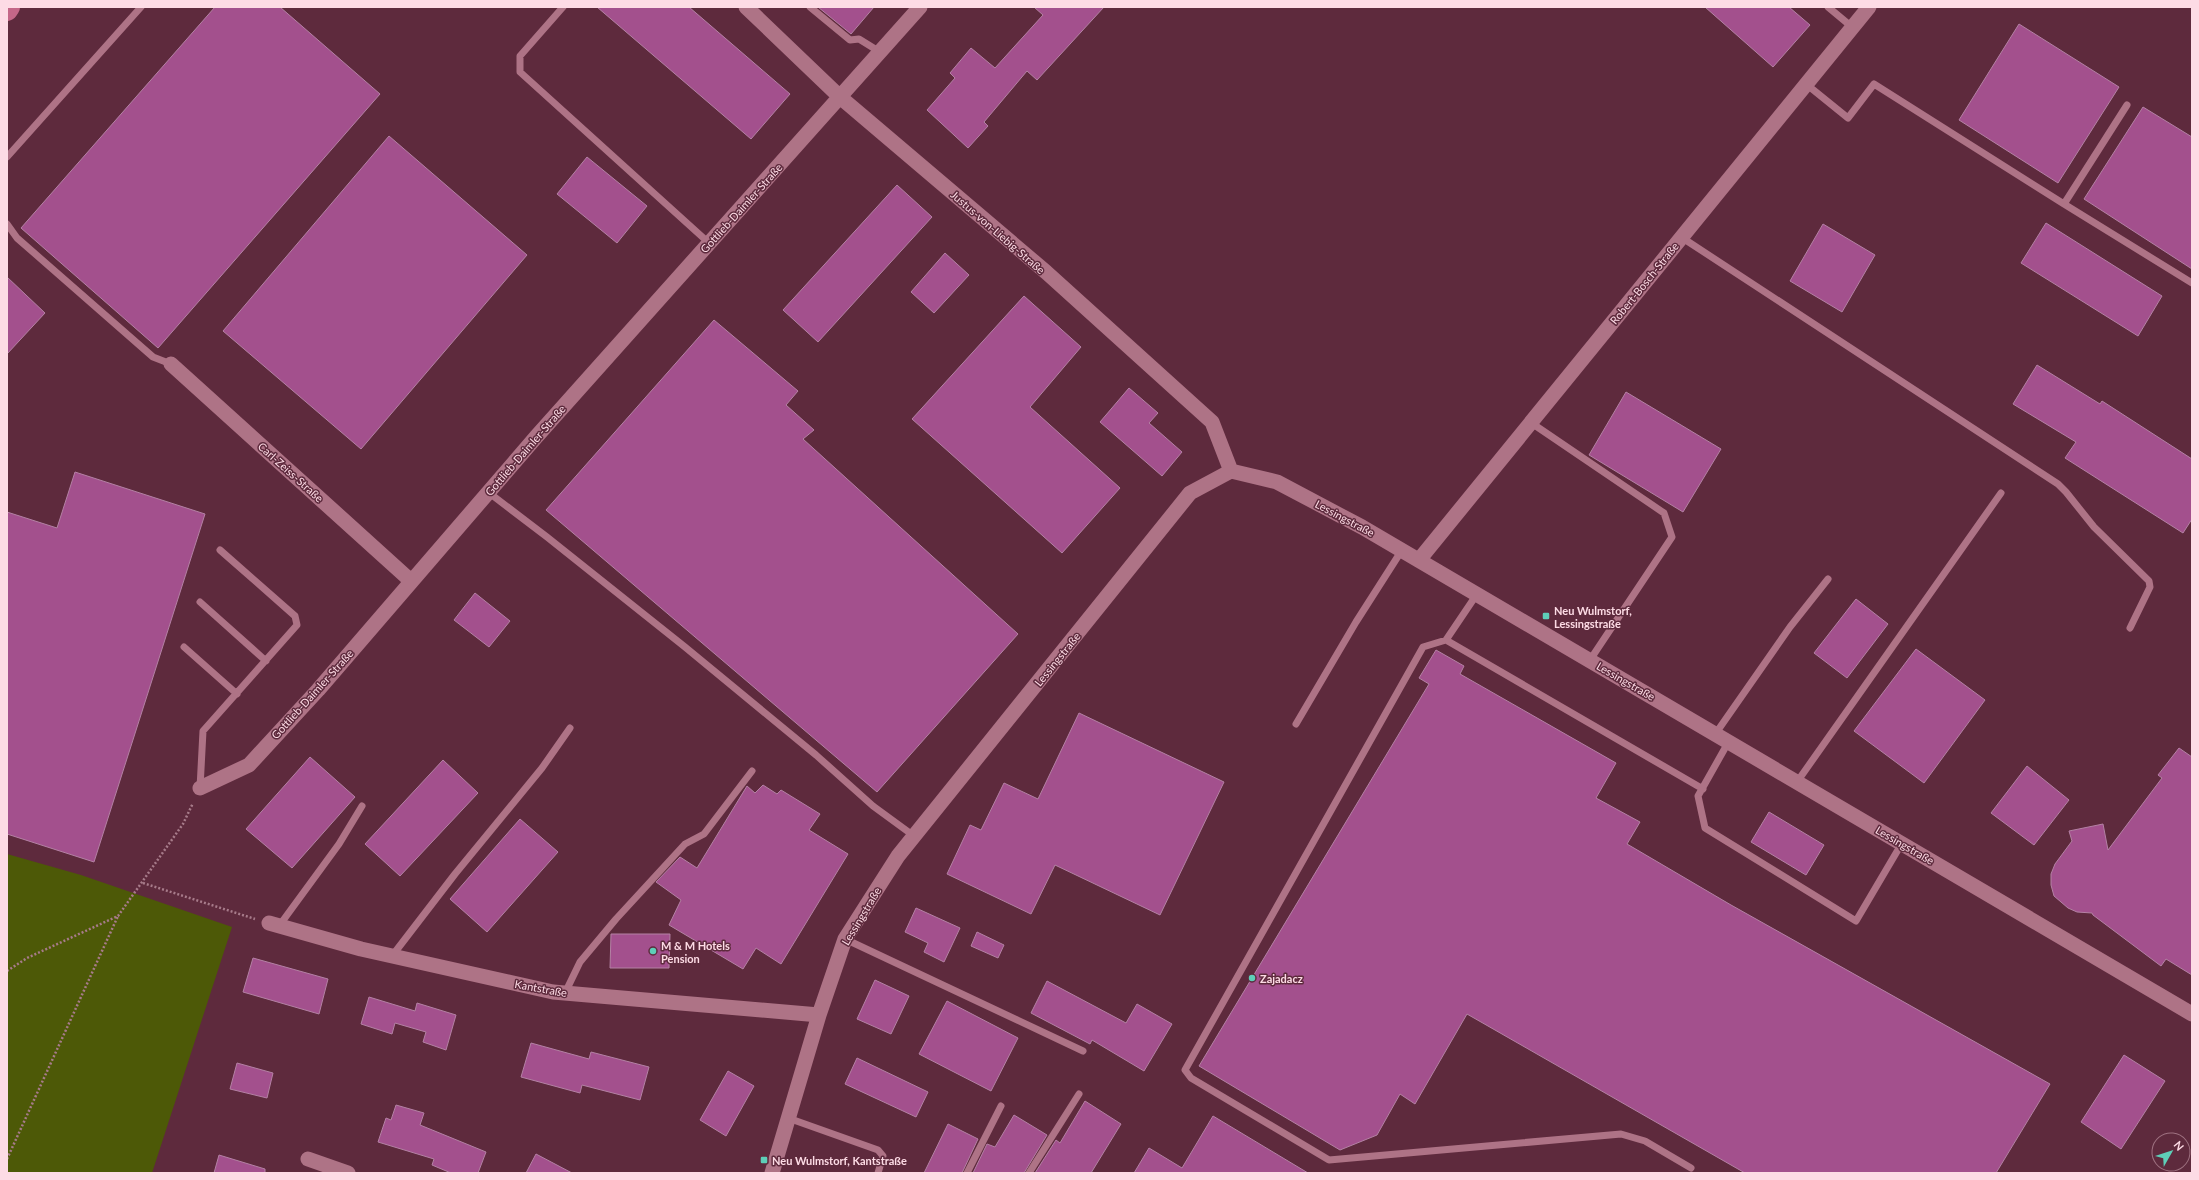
<svg xmlns="http://www.w3.org/2000/svg" width="2199" height="1180" font-family="Lato,sans-serif">
  <rect width="100%" height="100%" fill="#5e2a3d"/>
  <path fill="#4d5907" d="M7,854l74,21 151,52 -80,246h-145z"/>
  <path fill="#a3508d" stroke="#b481a4" d="M215,7h65l100,87 -222,254 -137,-120z
    M597,7h92l101,87 -39,45z
    M818,7h56l-23,27z
    M1034,7h70l-67,73 -10,-9 -43,51 4,4 -20,22 -41,-38 28,-32 -5,-5 21,-25 24,20 48,-53z
    M1705,7h84l21,18 -37,42z
    M2019,24l100,63 -61,96 -99,-63z
    M2143,107l49,30v132l-108,-70z
    M389,136l138,119 -166,194 -138,-118z
    M587,157l60,49 -30,37 -60,-49z
    M897,185l35,32 -114,125 -35,-32z
    M2046,223l116,73 -24,40 -117,-73z
    M1823,224l52,31 -33,57 -52,-31z
    M945,253l24,22 -35,38 -23,-21z
    M7,277l38,36 -38,41z
    M1024,296l57,51 -51,60 90,81 -58,65 -150,-134z
    M714,320l84,71 -12,14 28,25 -11,9 215,195 -141,158 -331,-282z
    M2037,365l63,39 2,-3 90,58v60l-9,14 -118,-75 11,-16 -63,-38z
    M1129,388l29,25 -9,10 33,29 -20,24 -62,-54z
    M1626,392l95,57 -38,63 -94,-57z
    M75,472l130,42 -111,348 -87,-28v-322l50,16z
    M475,593l35,28 -21,26 -35,-27z
    M1856,599l32,25 -41,54 -33,-25z
    M1916,649l69,51 -61,83 -70,-52z
    M1436,650l28,16 -4,8 156,89 -20,35 44,24 -13,22 104,61 319,179 -54,89h-251l-278,-159 -52,90 -15,-10 -23,41 -37,15 -141,-84 230,-382 -10,-6z
    M1079,713l145,69 -64,133 -105,-50 -24,49 -84,-40 23,-49 11,5 23,-47 34,16z
    M2179,748l13,9v218l-26,-16 -5,7 -68,-51 -1,-2 -15,-1 -9,-4 -14,-12 -3,-11v-11l4,-10 17,-23 -3,-10 34,-7 5,26 54,-72 -4,-3z
    M310,757l45,40 -63,71 -46,-39z
    M443,760l35,33 -78,83 -35,-32z
    M2027,766l42,34 -35,45 -43,-32z
    M763,785l14,9 4,-4 39,24 -11,16 39,24 -67,110 -25,-16 -13,21 -74,-44 12,-25 -25,-18 24,-25 17,11 50,-82 8,7z
    M1769,812l55,33 -18,30 -55,-33z
    M520,819l38,33 -71,80 -37,-33z
    M916,908l44,20 -16,34 -20,-10 4,-9 -23,-11z
    M977,932l27,13 -6,13 -27,-12z
    M611,934h59l-1,34h-59z
    M253,958l75,21 -9,35 -76,-22z
    M875,980l34,16 -18,38 -34,-15z
    M1047,981l79,42 11,-19 35,20 -28,47 -52,-31 -2,4 -59,-31z
    M369,997l46,14 2,-8 39,12 -10,35 -23,-8 3,-10 -31,-9 -3,11 -31,-10z
    M947,1001l71,37 -27,53 -72,-37z
    M531,1043l58,16 2,-7 58,15 -9,33 -58,-15 -2,8 -59,-16z
    M2124,1055l41,26 -44,68 -40,-27z
    M857,1058l71,34 -12,25 -71,-33z
    M237,1063l36,10 -6,25 -37,-9z
    M728,1071l26,15 -28,50 -26,-16z
    M1085,1101l36,23 -30,49h-56l21,-33 4,3z
    M396,1105l28,8 -4,12 66,27 -8,21h-27l-19,-8 2,-6 -56,-17 8,-24 5,2z
    M1014,1115l33,20 -23,38h-51l14,-29 8,3z
    M1213,1116l95,57h-174l15,-25 33,20z
    M948,1124l30,15 -16,34h-38z
    M536,1154l36,19h-46z
    M219,1155l46,14v4h-51z"/>
  <g fill="none" stroke-linecap="round" stroke-linejoin="round">
    <path stroke="#a77b8a" stroke-width="2.5" stroke-dasharray="2 2" stroke-linecap="butt" d="M143,883l112,36
      M7,971l20,-13 91,-42 65,-92 10,-21
      M7,1159l111,-243"/>
    <path stroke="#ae7386" stroke-width="7" d="M563,7l-43,49v16l189,171
      M810,7l40,33 9,-1 21,13
      M1828,7l24,20
      M1806,84l42,34 26,-34 190,120
      M2127,105l-63,99 128,79
      M7,157l134,-150
      M7,224l10,14 136,119 18,7
      M1681,237l377,247 8,8 28,35 55,54 1,6 -20,41
      M1530,422l134,91 8,24 -82,123
      M488,492l59,45 138,110 131,108 57,51 41,30
      M1477,594l-31,46 -23,7 -238,423 6,8 138,82 292,-26 24,7 46,27
      M200,602l66,59
      M1446,640l257,149
      M184,647l53,47
      M1296,724l60,-102 46,-72
      M1716,733l74,-106 38,-48
      M1729,741l-31,55 7,32 151,93 46,-78
      M1797,782l204,-289
      M200,788l3,-57 94,-106 -2,-9 -75,-66
      M279,926l60,-82 23,-38
      M845,939l238,112
      M392,956l63,-82 87,-106 28,-40
      M565,993l15,-31 36,-43 69,-75 19,-10 48,-63
      M788,1118l90,32 5,6 -5,17
      M967,1173l34,-67
      M1029,1173l50,-79"/>
    <path stroke="#ae7386" stroke-width="15" d="M746,7l94,90 206,175 166,150 19,49
      M171,364l240,217
      M1419,560l450,-553
      M200,788l49,-23 69,-75 218,-253 384,-430
      M269,923l92,26 192,43 266,23
      M308,1159l40,14
      M772,1173l47,-158 26,-76 53,-83 292,-363 41,-22 46,11 85,45 830,487"/>
    <path stroke="#c46788" stroke-width="22" d="M7,10l2,-3"/>
  </g>
  <g fill="#5eceb8" stroke="#5e2a3d" stroke-width="1.5">
    <rect x="1542" y="612" width="8" height="8" rx="2"/>
    <circle cx="653" cy="951" r="4"/>
    <circle cx="1252" cy="978" r="4"/>
    <rect x="760" y="1156" width="8" height="8" rx="2"/>
  </g>
  <g text-anchor="middle" dominant-baseline="central" stroke-width="3" stroke-linejoin="round" paint-order="stroke">
    <g font-size="11" fill="#fddbe5" stroke="#5e2a3d">
      <text transform="translate(741 208) rotate(-48)">Gottlieb-Daimler-Straße</text>
      <text transform="translate(998 232) rotate(41)">Justus-von-Liebig-Straße</text>
      <text transform="translate(1644 283) rotate(-51)">Robert-Bosch-Straße</text>
      <text transform="translate(525 450) rotate(-49)">Gottlieb-Daimler-Straße</text>
      <text transform="translate(291 472) rotate(42)">Carl-Zeiss-Straße</text>
      <text transform="translate(1345 518) rotate(28)">Lessingstraße</text>
      <text transform="translate(1057 659) rotate(-51)">Lessingstraße</text>
      <text transform="translate(1626 681) rotate(30)">Lessingstraße</text>
      <text transform="translate(312 694) rotate(-48)">Gottlieb-Daimler-Straße</text>
      <text transform="translate(1905 845) rotate(30)">Lessingstraße</text>
      <text transform="translate(861 916) rotate(-59)">Lessingstraße</text>
      <text transform="translate(541 988) rotate(10)">Kantstraße</text>
    </g>
    <g font-size="11" font-weight="bold" fill="#fddbe5" stroke="#5e2a3d" text-anchor="start">
      <text x="1554" y="610">Neu Wulmstorf,<tspan x="1554" dy="13">Lessingstraße</tspan></text>
      <text x="661" y="945">M &amp; M Hotels<tspan x="661" dy="13">Pension</tspan></text>
      <text x="1260" y="978">Zajadacz</text>
      <text x="772" y="1160">Neu Wulmstorf, Kantstraße</text>
    </g>
  </g>
  <rect width="2199" height="1180" fill="none" stroke="#fddbe5" stroke-width="16"/>
  <g transform="translate(2171 1152) rotate(51)"><circle r="19" fill="#5e2a3d" stroke="#9e7180"/>
  <path d="M0-3L7 15L0 10L-7 15Z" fill="#5eceb8"/>
  <text y="-6" font-size="11" font-weight="bold" text-anchor="middle" fill="#fddbe5">N</text>
  </g>
</svg>
